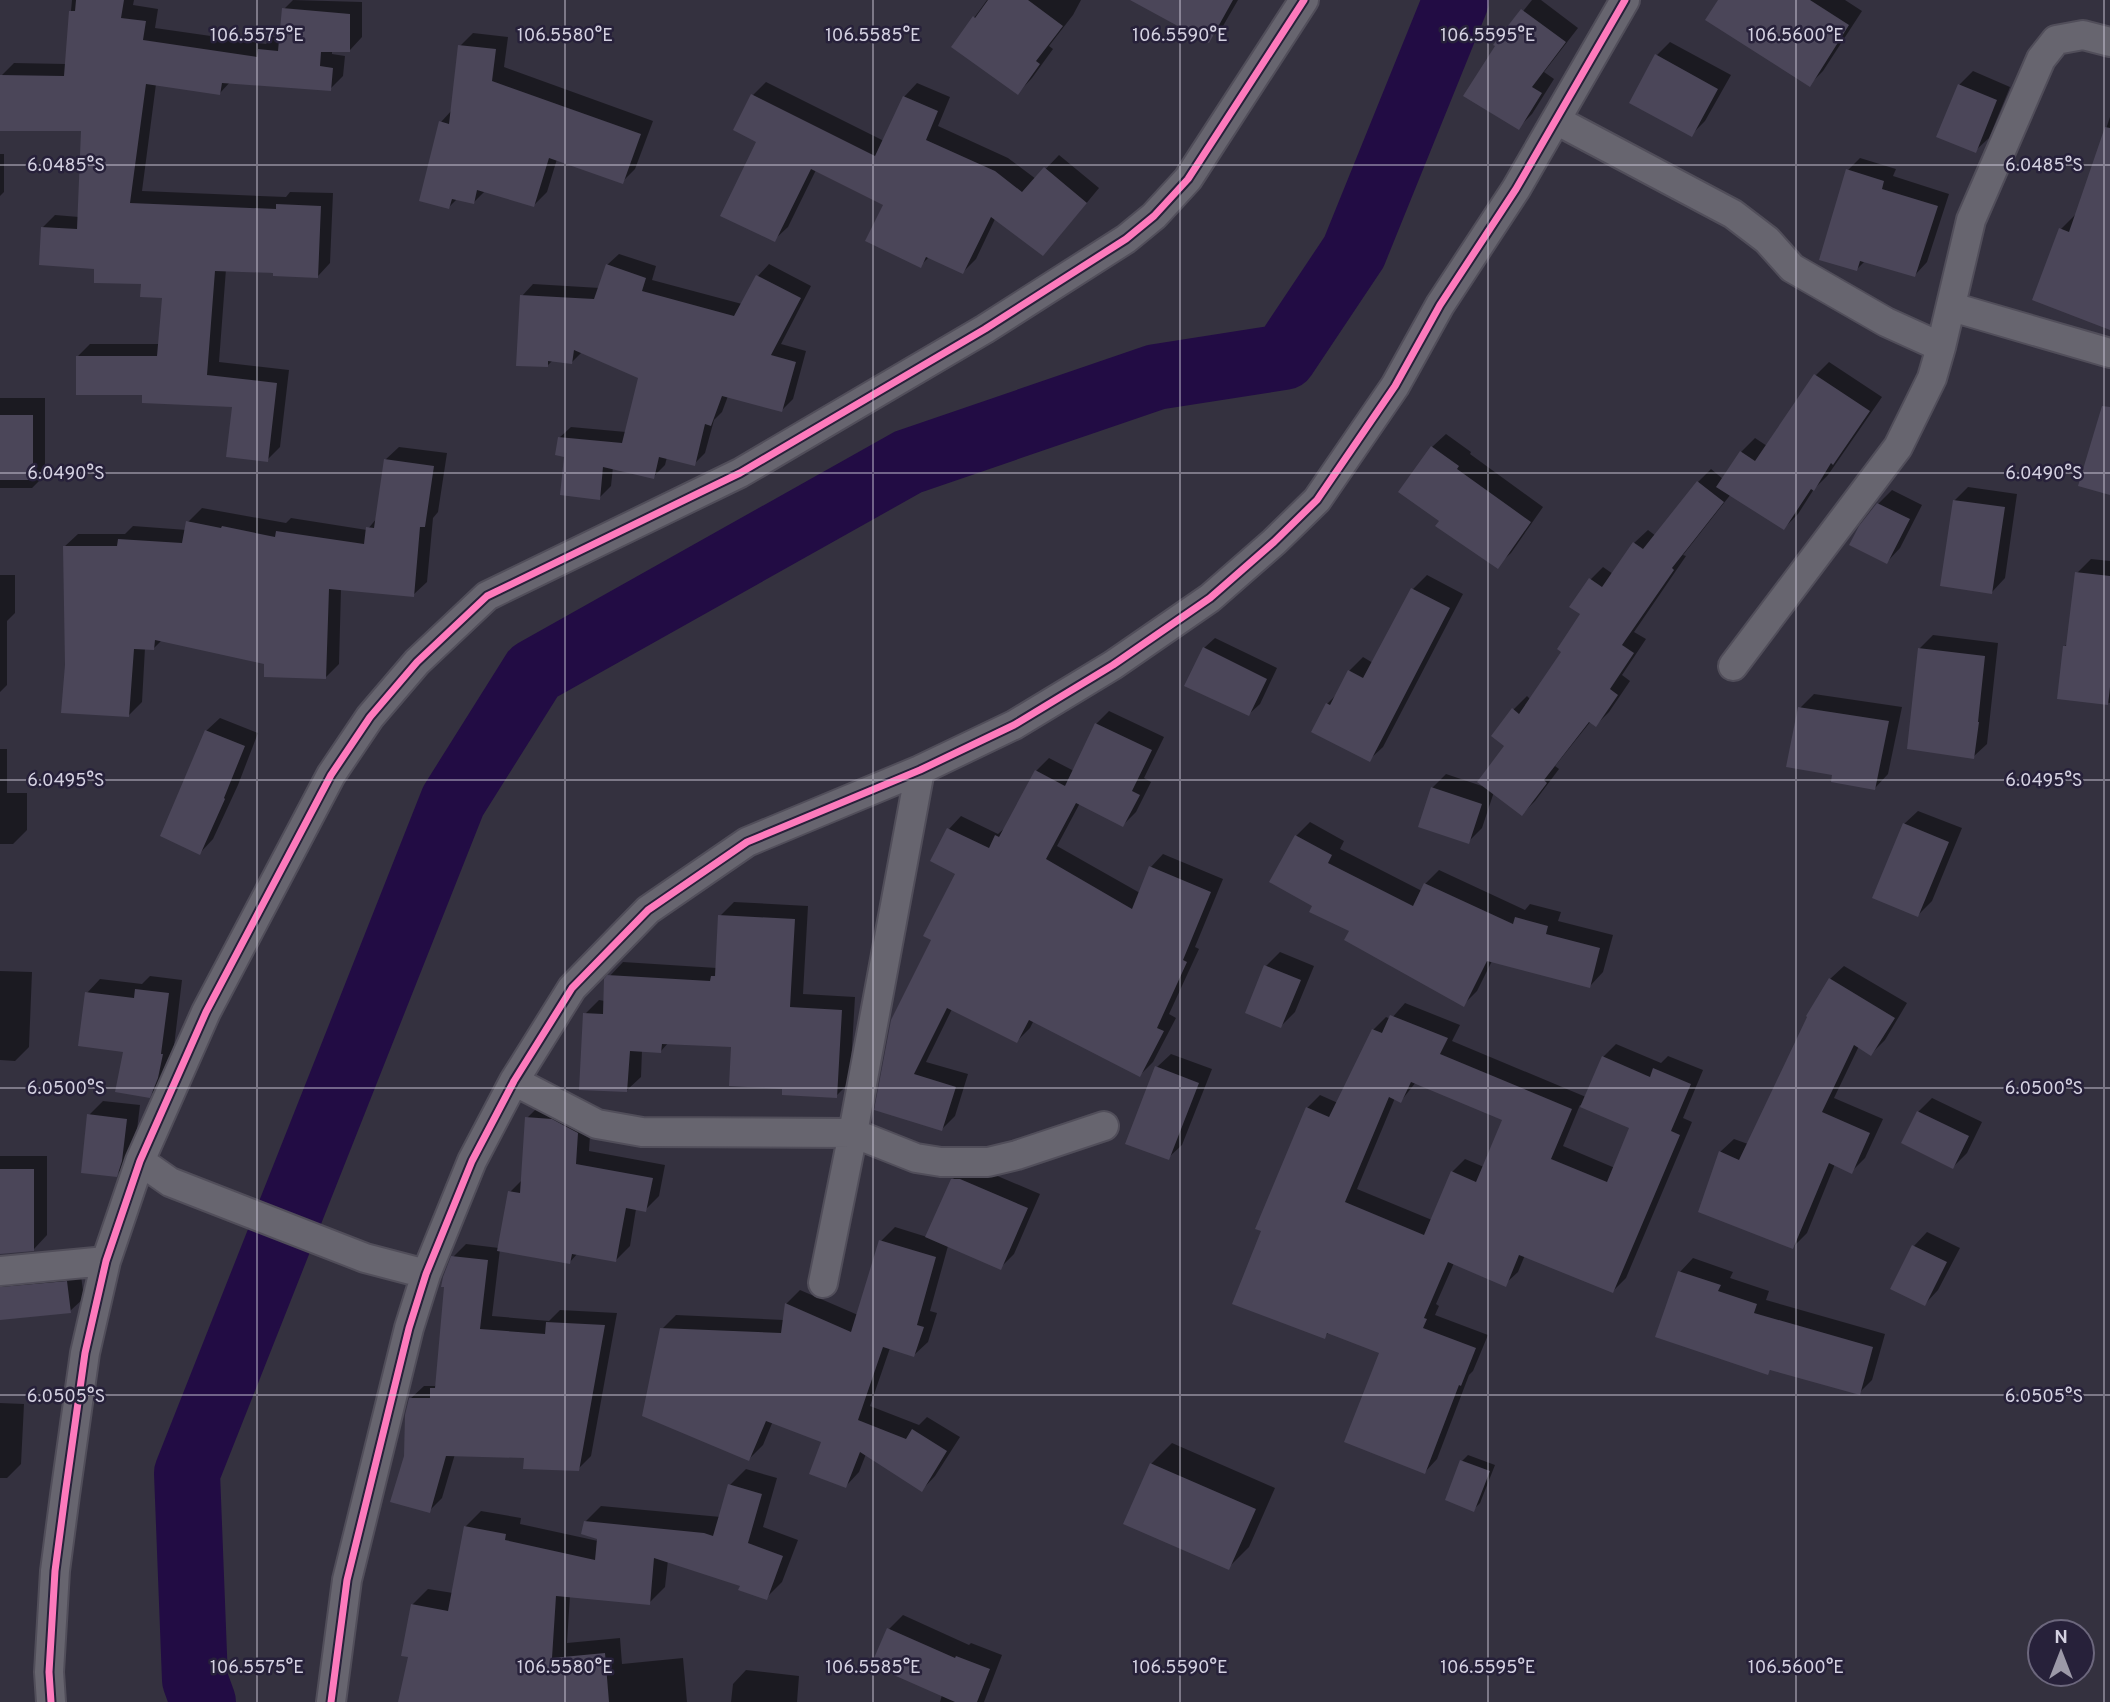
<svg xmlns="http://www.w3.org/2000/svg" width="2110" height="1702" font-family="Overpass,sans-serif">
  <rect width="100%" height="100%" fill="#34313f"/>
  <path fill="#0007" fill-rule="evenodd" d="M72,0h62l-1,5 25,4 -3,19 111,16 6,-7 9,1 3,-29 9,-9 69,2v35l-12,13h-18v4l13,2 -2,20 -13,13 -99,-8 -11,12 -64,-9 -14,107 144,6 4,-5 43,1 -3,70 -12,13 -92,-7 -7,93 70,8 -9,77 -13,13 -33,-55 -90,-12 -67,-36 13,-13h70l4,-47 -21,-15 -101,-54 13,-13 24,2 4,-88 -82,-53 13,-13 52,1z
    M987,0h94l-8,15 -24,31 4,3 -21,29 -14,15 -65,-46z
    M1133,0h105l-15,26 -15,14z
    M1532,0h9l37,28 -34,44 10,7 -22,35 -14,14 -22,-83z
    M1720,0h125l17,11 -39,60 -14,14z
    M473,33l35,4 -4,30 149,54 -18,48 -13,13 -65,-23 -10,33 -13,13 -49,-14 -11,11 -16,-4 -9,9 -8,-85 11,-12 8,-64z
    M1670,42l61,33 -26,46 -14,14 -34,-80z
    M1973,71l37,16 -21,51 -14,13 -16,-66z
    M766,82l118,59 20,-44 13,-14 33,14 -12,29 70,32 28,21 23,-24 40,33 -43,52 -61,-21 -19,40 -13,13 -33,-16 -10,10 -35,-61 -69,-35 -28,57 -14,13 -21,-145z
    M2110,117v211l-49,-99 17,-17z
    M0,154h4v38l-4,4z
    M1860,158l36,11 -3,7 56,18 -22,68 -12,13 -50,-14 -9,9 -8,-100z
    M619,254l37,12 -4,14 90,24 16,-28 11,-12 42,22 -30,58 25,7 -13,48 -11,11 -54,-14 -6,16 -8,8 -9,33 -11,11 -27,-7 -2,8 -12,12 -40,-10 -2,19 -12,12 -33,-42 -7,-18 12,-11 55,5 14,-55 -58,-25 -11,11 -18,-3 -6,6 -25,-70 11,-12 67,4 7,-23z
    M1829,362l53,35 -54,78 -14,14 -16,25 -14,14 -53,-34 -48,61 3,1 -52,76 12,7 -24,36 8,6 -21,31 -13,13 -5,-4 -36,45 4,3 -24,32 -13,13 -28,-22 -12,36 -14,14 -36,-54 14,-14 39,13 21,-42 -13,-9 21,-27 13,-13 4,4 33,-49 18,-38 8,-33 13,-13 10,7 21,-31 14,-13 8,6 42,-54 13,-13 12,10 18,-27 14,-14 12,8 49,-71z
    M0,398h45v77l-13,13h-32z
    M1446,434l25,18 -1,2 73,53 -32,46 -14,13 -56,-45 -9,-74z
    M399,447l48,6 -9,59 -5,6 -6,64 -14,13 -72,-6 -2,75 -13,13 -164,-37 -9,9 -8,-1 -3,54 -13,13 -63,-50 -2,-118 14,-13h47l8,-8 54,4 1,-8 14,-14 84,15 5,-5 76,12 10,-12 8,-58z
    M1968,487l49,7 -12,84 -13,14 -38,-91z
    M1892,490l30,15 -22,43 -13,14 -9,-58z
    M2091,559l19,2v142l-51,-6 6,-51 4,-4 8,-69z
    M0,575h15v38l-8,8v64l-7,7z
    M1427,575l36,19 -80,153 -14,13 -42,-56 10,-10 12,-23 14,-14 10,6 40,-74z
    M1933,635l65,8 -11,101 -14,13 -54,-108z
    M1215,638l62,30 -17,36 -11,10 -45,-66z
    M1814,694l88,13 -14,67 -13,14 -41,-14 -34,-66z
    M1109,711l55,26 -20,41 7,4 -15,30 -13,13 -43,-22 -23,43 83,47 11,-26 12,-13 60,25 -28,68 4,2 -30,65 7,4 -23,44 -13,13 -106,-55 -4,8 -13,13 -65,-32 -26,53 42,12 -13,42 -13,13 -66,-20 81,-236 -25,-12 17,-32 12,-13 37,18 10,-9 28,-54 13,-13 25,13 22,-47z
    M220,718l38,15 -20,52 -25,54 -13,14 6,-122z
    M0,749h7v44h20v37l-14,14h-13z
    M1918,811l44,17 -30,73 -14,14 -14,-91z
    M1310,822l34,19 -4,8 82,42 3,-7 14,-14 86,40 5,-6 31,8 -3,9 55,14 -10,37 -13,14 -98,-25 -15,30 -14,14 -149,-99 -18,-70z
    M734,902l74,4 -5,88 52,3 -5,85 -14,14 -52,-9 -51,-41 -64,-4 -8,9 -19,-1 -1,27 -14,13 -42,-76 14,-14 6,1 1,-21 17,-18 94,6 3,-52z
    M1280,952l34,14 -19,46 -14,14 -15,-60z
    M1844,966l63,37 -22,37 -14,14 -12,-8 -25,52 49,21 -18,39 -14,14 -16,-8 -28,69 -14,14 -73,-95 14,-13 14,5 82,-165z
    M0,971l32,1 -3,75 -14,14 -15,-1z
    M150,976l32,4 -10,83 -9,19 -14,14 -24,-46 -38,-57 13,-14 42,5z
    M1405,1003l55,22 -8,16 134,56 17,-40 13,-13 45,19 7,-7 35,14 -20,48 9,4 -66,156 -13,13 -88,-36 -7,17 -13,12 -51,-21 -18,41 3,2 -4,9 53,20 -15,36 -4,4 -32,84 -12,13 -43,-120 -53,-20 -5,5 -17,-229 13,-13 18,8 35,-73 13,-13 5,2zM1416,1082l88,37 -20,48 -19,-8 -13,13 -20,48 -75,-31 38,-91 6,3zM1580,1105l51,22 -16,41 -52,-22z
    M1171,1054l41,15 -30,76 -14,13 -11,-91z
    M1932,1098l50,24 -15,31 -14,14 -50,-25 15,-30z
    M103,1101l37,4 -5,41 -5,15 -14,14 -27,-60z
    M541,1104l50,15 -2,32 76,14 -6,31 -14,14 -9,-1 -6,37 -14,14 -38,-7 -9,10 -69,-14 -8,67 57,5 11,-11 57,3 -26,143 -13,13 -52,-13 -71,-2 -13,44 -13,13 -23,-55 4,-57 14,-13h11l2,-3 16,-126 13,-13 33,4 11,-56 13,-13 4,-61z
    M0,1156h47v79l-13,14 -34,4z
    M966,1166h8l66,28 -26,60 -14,14 -52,-22 -18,65 7,2 -9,29 -14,13 -24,-7 -20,58 49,19 8,-8 33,20 -25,39 -13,14 -56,-36 -7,18 -13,14 -22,-45 -51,-20 -10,24 -14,14 -87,-130 14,-14 108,5 2,-16 14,-14 58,25 23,-74 14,-14 32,10 25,-57z
    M1927,1232l33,16 -22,42 -13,14 -11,-58z
    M1693,1258l40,14 -3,6 39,13 -3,9 119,34 -13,46 -13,13 -87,-25 -4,5 -110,-37 22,-64z
    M0,1267l80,1 4,30 -14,13 -70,8z
    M0,1403l24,1 -3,60 -14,14h-7z
    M1172,1443l103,45 -26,59 -21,21 -77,-104z
    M1468,1455l27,10 -15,38 -7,7 -11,-49z
    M746,1469l31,9 -14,49 35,13 -16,42 -16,16 -24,-14 -74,-24 -3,27 -16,16 -79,-8 -3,48 53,-5 2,26 61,-6 4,44h-288l11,-46 2,-51 16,-16 25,4 12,-66 16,-16 40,7 -1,6 78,17 1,-3 -14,-16 16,-16 120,11 9,-32z
    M903,1615l66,30 2,-2 31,12 -18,47h-44l2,-7 -53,-66z
    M746,1670l53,6 -2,26h-66l2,-18z"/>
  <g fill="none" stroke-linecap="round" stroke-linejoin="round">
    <path stroke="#220c44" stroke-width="66" d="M203,1702l-8,-22 -8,-207 266,-672 81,-129 374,-210 248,-85 128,-20 70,-105 102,-252"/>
  </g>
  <path fill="#4b4659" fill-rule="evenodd" d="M76,0h48l-3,18 25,3 -3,19 114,17 1,-8 20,2 4,-43 68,6v38h-29l-1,14 13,2 -2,23 -109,-8 -2,12 -74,-11 -16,119 146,6v-5l45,2 -3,72 -45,-2v-3l-58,-2 -8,104 70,8 -9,79 -42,-5 6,-50 -90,-4v-8h-66v-39h81l5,-58 -22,-1 1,-13 -47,-1v-14l-55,-4 2,-38 36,2 4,-98h-81v-56l64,1 5,-65h6z
    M988,0h40l35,26 -27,35 4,3 -22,31 -67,-48 22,-31 2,2z
    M1130,0h103l-24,43z
    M1718,0h92l39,25 -39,62 -105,-67z
    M1521,9l45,33 -34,45 10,6 -23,37 -56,-34 32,-50 -2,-1z
    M458,45l38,4 -4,32 149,53 -18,50 -74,-26 -15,49 -57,-17 -3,14 -22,-5 -3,10 -30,-8 20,-80 10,3z
    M1655,54l63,35 -26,48 -63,-34z
    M1958,84l39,16 -21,53 -40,-16z
    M751,94l124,62 28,-60 35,15 -12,29 69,31 27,21 22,-25 43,36 -44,53 -52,-39 -28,57 -37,-17 -5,11 -56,-27 18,-36 -72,-36 -36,73 -55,-26 36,-74 -23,-12z
    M2105,127l5,1v202l-78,-30 27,-72 10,4z
    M1846,169l38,12 -2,8 56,17 -23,71 -55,-16 -3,10 -38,-11z
    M606,264l40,14 -4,13 92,25 22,-41 45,23 -30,57 25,7 -14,50 -60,-16 -11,30 -6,-2 -10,42 -36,-9 -5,22 -51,-12 -3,33 -40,-5 4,-38 -9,-2 3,-18 64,6 16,-65 -64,-28 -2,14 -24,-3v6l-32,-1 4,-71 74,4z
    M1814,374l56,37 -37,54 -2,-2 -17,28 -3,-2 -27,41 -68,-43 24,-36 15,10z
    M2102,406l8,1v88l-32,-9z
    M0,415h33v65h-33z
    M1431,446l28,20 -2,3 74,53 -33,47 -63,-43 4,-5 -41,-29z
    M384,459l50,7 -9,61h-5l-6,70 -85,-8 -3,90 -62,-2v-13l-109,-24 -1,10 -20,-1 -5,68 -68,-4 4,-48 -2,-119h54l1,-7 64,4 4,-22 35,7 1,-2 53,11 1,-6 88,13 2,-17 8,1z
    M1697,481l27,21 -52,66 2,2 -52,75 12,8 -24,36 8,6 -22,32 -7,-5 -45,58 3,3 -25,33 -45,-34 27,-36 -13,-10 21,-28 7,6 42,-62 -4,-3 23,-35 -11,-7 20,-29 13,9 31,-45 10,7z
    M1953,500l52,7 -13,87 -52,-8z
    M1877,503l33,16 -23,45 -38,-19 10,-19z
    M2075,572l35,4v111l-2,18 -51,-6 6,-53h3z
    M1411,588l39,20 -80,154 -59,-30 15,-29 4,2 18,-35 15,8z
    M1203,647l64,32 -18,37 -65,-30z
    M1918,648l67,8 -7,66h1l-5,37 -67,-10z
    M1798,707l91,14 -14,69 -44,-8 1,-7 -46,-8z
    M1095,723l57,27 -20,41 8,4 -17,32 -47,-24 -30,56 86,50 17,-43 62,26 -28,68 4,2 -30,66 7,3 -24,46 -111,-57 -12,23 -70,-35 -33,66 42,13 -14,44 -68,-21 17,-90 40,-80 -8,-4 32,-62 -25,-13 17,-33 42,20 6,-13 4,2 36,-67 30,16z
    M205,730l40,16 -21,52 1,1 -25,56 -40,-19z
    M1431,787l51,17 -13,40 -51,-17z
    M1903,823l46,19 -31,75 -46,-19z
    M1295,835l37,20 -4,8 85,43 11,-23 89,41 2,-7 33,9 -2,8 54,14 -10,40 -103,-27 -23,46 -120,-67 5,-9 -40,-19 3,-6 -43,-24z
    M718,915l77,4 -5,88 52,3 -5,88 -55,-3v-6l-53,-3 2,-39 -69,-3 -1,9 -31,-2 -3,41 -48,-2 4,-77 20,1 1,-35 3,-4 103,6 1,-5h4z
    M1264,965l37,15 -20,48 -36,-15z
    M1829,978l66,40 -24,38 -17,-11 -32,67 48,21 -18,41 -23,-11 -36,86 -95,-37 21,-61 20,9 68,-143 -1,-1z
    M135,989l34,4 -8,61h2l-5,24 -8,20 -35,-6 8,-40 -45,-6 7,-54 49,6z
    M1390,1015l58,23 -8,16 132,55 -21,50 56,23 22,-54 -49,-21 22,-51 48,21 3,-9 38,16 -20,47 9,4 -67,158 -94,-38 -13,32 -58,-25 -24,56 3,1 -4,9 53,20 -15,38 -2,-1 -34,89 -81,-32 35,-89 -52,-20 -2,6 -93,-35 29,-73 -6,-2 51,-122 23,10 43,-88 10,4zM1411,1082l91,38 -26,62 -25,-11 -27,64 -79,-33 44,-105 12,6z
    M1155,1066l44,17 -30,77 -44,-16z
    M1917,1111l52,25 -16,33 -52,-26z
    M87,1114l40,5 -5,42 -5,16 -36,-4z
    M525,1117l27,2 26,14 -2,31 77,14 -7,34 -20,-4 -10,54 -44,-8 -2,10 -73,-13 11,-60 12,2z
    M0,1169h34v82l-34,3z
    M951,1179h9l68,29 -27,62 -76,-33z
    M879,1240l57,17 -19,68 7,2 -10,30 -31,-10 -25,73 48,19 6,-10 35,22 -25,41 -62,-40 -14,36 -37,-14 12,-32 -55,-21 -17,40 -107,-45 18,-88 121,5 4,-30 66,29z
    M1912,1245l35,17 -22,44 -35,-17z
    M451,1256l37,4 -8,69 65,5 1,-12 59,3 -26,146 -56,-2 1,-11 -78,-2 -16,57 -40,-11 14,-46 1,-41 4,-17h21v-10h5l9,-101h-3l2,-10z
    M1678,1271l43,14 -3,6 39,13 -3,9 119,34 -13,48 -90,-25 -2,5 -113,-38z
    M67,1281l4,32 -71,7v-33z
    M1460,1460l30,11 -16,41 -29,-12z
    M1150,1463l106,46 -27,61 -106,-46z
    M728,1484l34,10 -14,49 35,13 -16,44 -29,-10 2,-4 -86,-28 -4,47 -94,-9 -4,62 53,-5 4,49h-211l10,-45 -7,-1 10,-52 37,7 16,-85 42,8 -1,6 90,20 2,-21 -16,-5 3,-13 120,12 9,3z
    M887,1628l68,30 1,-2 34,13 -13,33h-22l-84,-37z"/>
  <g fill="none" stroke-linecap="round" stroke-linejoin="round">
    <defs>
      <path id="street" d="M1556,120l177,94 34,26 25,28 94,54 55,25 30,-127 70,-161 15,-19 27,-5 27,7
        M1952,307l158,46
        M1733,666l165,-219 34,-69 9,-31
        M514,1081l83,43 45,8 211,1 63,25 25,4h47l29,-7 87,-29
        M140,1161l30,21 195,76 61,16
        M0,1271l106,-10
        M823,1283l30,-150 67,-363
        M51,1702l-2,-30 6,-101 10,-76 20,-142 21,-92 34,-100 66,-149 125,-237 39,-58 47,-55 70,-66 253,-123 245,-144 141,-90 28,-23 34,-37 116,-179
        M331,1702l16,-122 62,-252 17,-54 46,-113 42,-80 58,-93 76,-78 99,-68 173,-72 94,-45 99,-60 97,-67 64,-56 43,-42 78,-114 45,-81 76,-116 109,-189"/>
    </defs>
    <use href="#street" stroke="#514e5a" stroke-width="32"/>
    <use href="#street" stroke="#67656f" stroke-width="28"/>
    <defs>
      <path id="cycleway" d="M51,1702l-2,-30 6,-101 10,-76 20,-142 21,-92 34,-100 66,-149 125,-237 39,-58 47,-55 70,-66 253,-123 245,-144 141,-90 28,-23 34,-37 116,-179
        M331,1702l16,-122 62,-252 17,-54 46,-113 42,-80 58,-93 76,-78 99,-68 173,-72 94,-45 99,-60 97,-67 64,-56 43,-42 78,-114 45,-81 76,-116 109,-189"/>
    </defs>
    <use href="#cycleway" stroke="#27213a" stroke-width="11"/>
    <use href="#cycleway" stroke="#fd7abc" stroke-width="7"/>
  </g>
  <path fill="none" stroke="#d4d1e1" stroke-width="2" stroke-opacity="0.45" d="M257,0v1702M565,0v1702M873,0v1702M1180,0v1702M1488,0v1702M1796,0v1702M2104,0v1702M0,165h2110M0,473h2110M0,780h2110M0,1088h2110M0,1395h2110"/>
  <g font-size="18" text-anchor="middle" fill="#d4d1e1" stroke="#27213a" stroke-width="5" stroke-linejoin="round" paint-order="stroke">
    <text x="257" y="41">106.5575°E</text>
    <text x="565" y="41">106.5580°E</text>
    <text x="873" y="41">106.5585°E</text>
    <text x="1180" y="41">106.5590°E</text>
    <text x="1488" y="41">106.5595°E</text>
    <text x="1796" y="41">106.5600°E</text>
    <text x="66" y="171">6.0485°S</text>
    <text x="2044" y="171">6.0485°S</text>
    <text x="66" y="479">6.0490°S</text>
    <text x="2044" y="479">6.0490°S</text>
    <text x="66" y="786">6.0495°S</text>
    <text x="2044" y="786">6.0495°S</text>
    <text x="66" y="1094">6.0500°S</text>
    <text x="2044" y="1094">6.0500°S</text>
    <text x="66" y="1402">6.0505°S</text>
    <text x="2044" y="1402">6.0505°S</text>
    <text x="257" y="1673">106.5575°E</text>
    <text x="565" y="1673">106.5580°E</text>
    <text x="873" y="1673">106.5585°E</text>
    <text x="1180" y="1673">106.5590°E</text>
    <text x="1488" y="1673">106.5595°E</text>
    <text x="1796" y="1673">106.5600°E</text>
  </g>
  <g transform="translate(2061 1653)"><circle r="33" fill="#27213a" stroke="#6c677d" stroke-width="2"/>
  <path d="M0-5L12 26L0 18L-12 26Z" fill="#9c99a8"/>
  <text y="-10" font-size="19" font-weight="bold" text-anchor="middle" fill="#d4d1e1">N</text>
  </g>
</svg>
